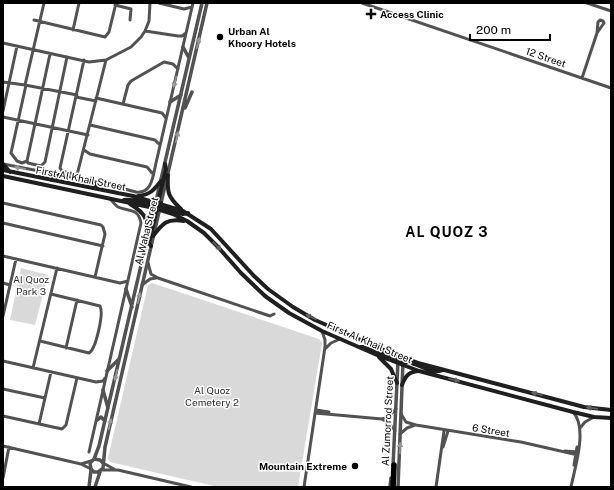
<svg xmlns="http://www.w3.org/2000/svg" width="614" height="490" font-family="'Public Sans',sans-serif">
  <rect width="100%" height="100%" fill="#fff"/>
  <path fill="#d9d9d9" d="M21,268l27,7 -13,50 -25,-5z
    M152,283l167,56 3,4 -24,144h-80l-108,-25 -2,-4 40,-173z"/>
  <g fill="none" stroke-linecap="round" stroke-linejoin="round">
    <defs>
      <path id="motorway" d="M393,487l1,-22"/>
    </defs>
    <use href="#motorway" stroke="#dbdbdb" stroke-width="6"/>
    <path stroke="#525252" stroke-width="3" d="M159,3l25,6 8,-2
      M362,3l249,85
      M587,3l24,8
      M115,5l16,4 -1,11
      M34,20l71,17 4,-5 7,-29
      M600,20l3,1 1,2 -7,10 1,-11z
      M73,30l6,-27
      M145,31l33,5h4l4,-3
      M3,43l86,19 17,-2 25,-13 10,-10 4,-6 4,-10 1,-18
      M50,54l-23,107 1,2 13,3 4,-4 22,-105
      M582,78l15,-45
      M3,82l22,3 52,10
      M25,85l19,-82
      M26,85l-15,68 6,8 5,2 5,-2
      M76,97l20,4
      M96,98l66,15 4,5
      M123,104l5,-19 3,-4 33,-19 9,2 5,5
      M3,111l14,-65
      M3,117l85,18
      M90,125l65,15 5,5
      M84,150l6,4 57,13 6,7
      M3,164l98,19 35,9c16,2 17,-16 20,-29l37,-160
      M77,175l29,-115
      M78,175l-16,-4 -2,-3 24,-108
      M3,203l98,22 2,2 2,7 -10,43
      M3,223l100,23
      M3,256l117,27 8,-2
      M148,263l3,11 7,4 112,38 4,-2
      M3,283l7,2
      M142,285l8,-6 6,-1
      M3,316l13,-57
      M40,341l49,12c7,-4 15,-40 11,-47l-49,-12
      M66,348l11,-48
      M326,348l5,-5 9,-4
      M3,361l93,21 7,-1 2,-3
      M33,368l24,-100
      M3,389l42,9
      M316,410l13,2
      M315,413l67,6 8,5 5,7
      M401,414l5,8 10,3 105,17 57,13
      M3,416l59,13 4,-4 11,-47
      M382,419l6,-2 8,-8
      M39,424l12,-52
      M580,428l5,-6 9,-5
      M400,434l7,-6 8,-3
      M3,446l78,18 10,5
      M443,447l5,-16
      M565,451l12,1
      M89,452l52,-229c-3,-16 -12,-11 -23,-16 -3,-2 -5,-5 -7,-7
      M103,463l11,6
      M81,464l10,-3
      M574,465l3,-18
      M102,470h16l73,17
      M3,478l6,-31
      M304,487l21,-140v-7l-3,-9
      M436,487l8,-56
      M571,487c4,-20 17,-59 2,-75"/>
    <path stroke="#525252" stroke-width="3.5" d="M183,47l6,11
      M170,102l11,-7
      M185,108l7,-16
      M126,289l6,18
      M107,371l12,-12
      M103,390l5,18
      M97,420l4,-3 4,4
      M94,459l5,-13 103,-443
      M103,463l-3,-3 -6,-1 -4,4 1,6 3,3h4l5,-4 2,-21 102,-444
      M393,466l5,-105
      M89,487l2,-17
      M95,487l5,-15
      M390,487l1,-9
      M398,487l5,-125"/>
    <path stroke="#1f1f1f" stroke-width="4" d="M3,164l7,8
      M3,170l130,26 50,15 28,18 43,47 14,13 25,18 22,13 78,34 25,9 166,44 27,3
      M168,175c-1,18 0,22 13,34
      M3,176l151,32 19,6 14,7 17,12 14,14 23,26 24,23 24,17 33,18 55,24 42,16 154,41 21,5 17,1
      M51,180l8,-5
      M93,182l4,6
      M138,196c12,-1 16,-6 23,-15
      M124,200c12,-2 26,8 37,3
      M130,204c17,10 18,16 17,35
      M158,206l25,8 5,-1
      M160,210l-2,-8 8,-33 -1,-5
      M153,236c10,-13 14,-18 31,-15
      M151,246l-2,-3 8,-35
      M360,347h6l32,13
      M379,357l12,12 6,14
      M398,363c14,-6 31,13 45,7
      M402,385c3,-8 6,-13 16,-14"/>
    <use href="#motorway" stroke="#000" stroke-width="5.5"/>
  </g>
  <defs><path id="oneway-solid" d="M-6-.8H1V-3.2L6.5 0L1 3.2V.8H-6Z"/></defs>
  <g fill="#979797">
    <use href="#oneway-solid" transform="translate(198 43) rotate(-77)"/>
    <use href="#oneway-solid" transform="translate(175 82) rotate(103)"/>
    <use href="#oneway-solid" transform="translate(177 137) rotate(-77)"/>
    <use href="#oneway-solid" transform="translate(20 168) rotate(-169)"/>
    <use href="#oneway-solid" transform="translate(139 298) rotate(-77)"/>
    <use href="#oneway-solid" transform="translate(116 375) rotate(103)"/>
    <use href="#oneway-solid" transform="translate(110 424) rotate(-77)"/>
    <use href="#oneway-solid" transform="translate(400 448) rotate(-89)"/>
  </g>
  <g fill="#626262">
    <use href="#oneway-solid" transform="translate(217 246) rotate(47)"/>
    <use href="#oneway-solid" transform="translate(311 317) rotate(-154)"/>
    <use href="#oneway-solid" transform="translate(454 380) rotate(14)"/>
    <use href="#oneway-solid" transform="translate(537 394) rotate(-165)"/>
    <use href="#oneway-solid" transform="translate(592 408) rotate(-172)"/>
  </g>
  <g fill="#000" stroke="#fff" stroke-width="1.5">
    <path d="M369 8h4v4h4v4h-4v4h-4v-4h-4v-4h4z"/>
    <circle cx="220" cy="37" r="4"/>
    <circle cx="355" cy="466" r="4"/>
  </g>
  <g text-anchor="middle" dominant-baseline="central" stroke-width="3" stroke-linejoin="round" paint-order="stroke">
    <g font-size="10" font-weight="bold" fill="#000" stroke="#fff" text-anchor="start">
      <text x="380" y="14">Access Clinic</text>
      <text x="228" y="31">Urban Al<tspan x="228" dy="12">Khoory Hotels</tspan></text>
      <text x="347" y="466" text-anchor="end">Mountain Extreme</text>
    </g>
    <g font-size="10" fill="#000" stroke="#fff">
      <text transform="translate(546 57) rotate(19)">12 Street</text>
      <text transform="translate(81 178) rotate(11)">First Al Khail Street</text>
      <text transform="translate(146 231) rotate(-76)">Al Waha Street</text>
      <text transform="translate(370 342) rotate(23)">First Al Khail Street</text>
      <text transform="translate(387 421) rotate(-87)">Al Zumorrod Street</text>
      <text transform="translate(491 430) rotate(9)">6 Street</text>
    </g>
    <g font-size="10" fill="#303030" stroke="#fff">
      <text x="31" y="279">Al Quoz<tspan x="31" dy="12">Park 3</tspan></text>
      <text x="212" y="390">Al Quoz<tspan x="212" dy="12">Cemetery 2</tspan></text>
    </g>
    <g font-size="14" font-weight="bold" letter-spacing="1" fill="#000" stroke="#fff">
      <text x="447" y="232">AL QUOZ 3</text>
    </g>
  </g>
  <rect width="614" height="490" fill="none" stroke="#000000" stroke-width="8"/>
  <path d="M470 34v6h80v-6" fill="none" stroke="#000000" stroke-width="2"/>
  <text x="476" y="34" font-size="12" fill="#000000" stroke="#ffffff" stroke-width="3" paint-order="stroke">200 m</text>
</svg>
